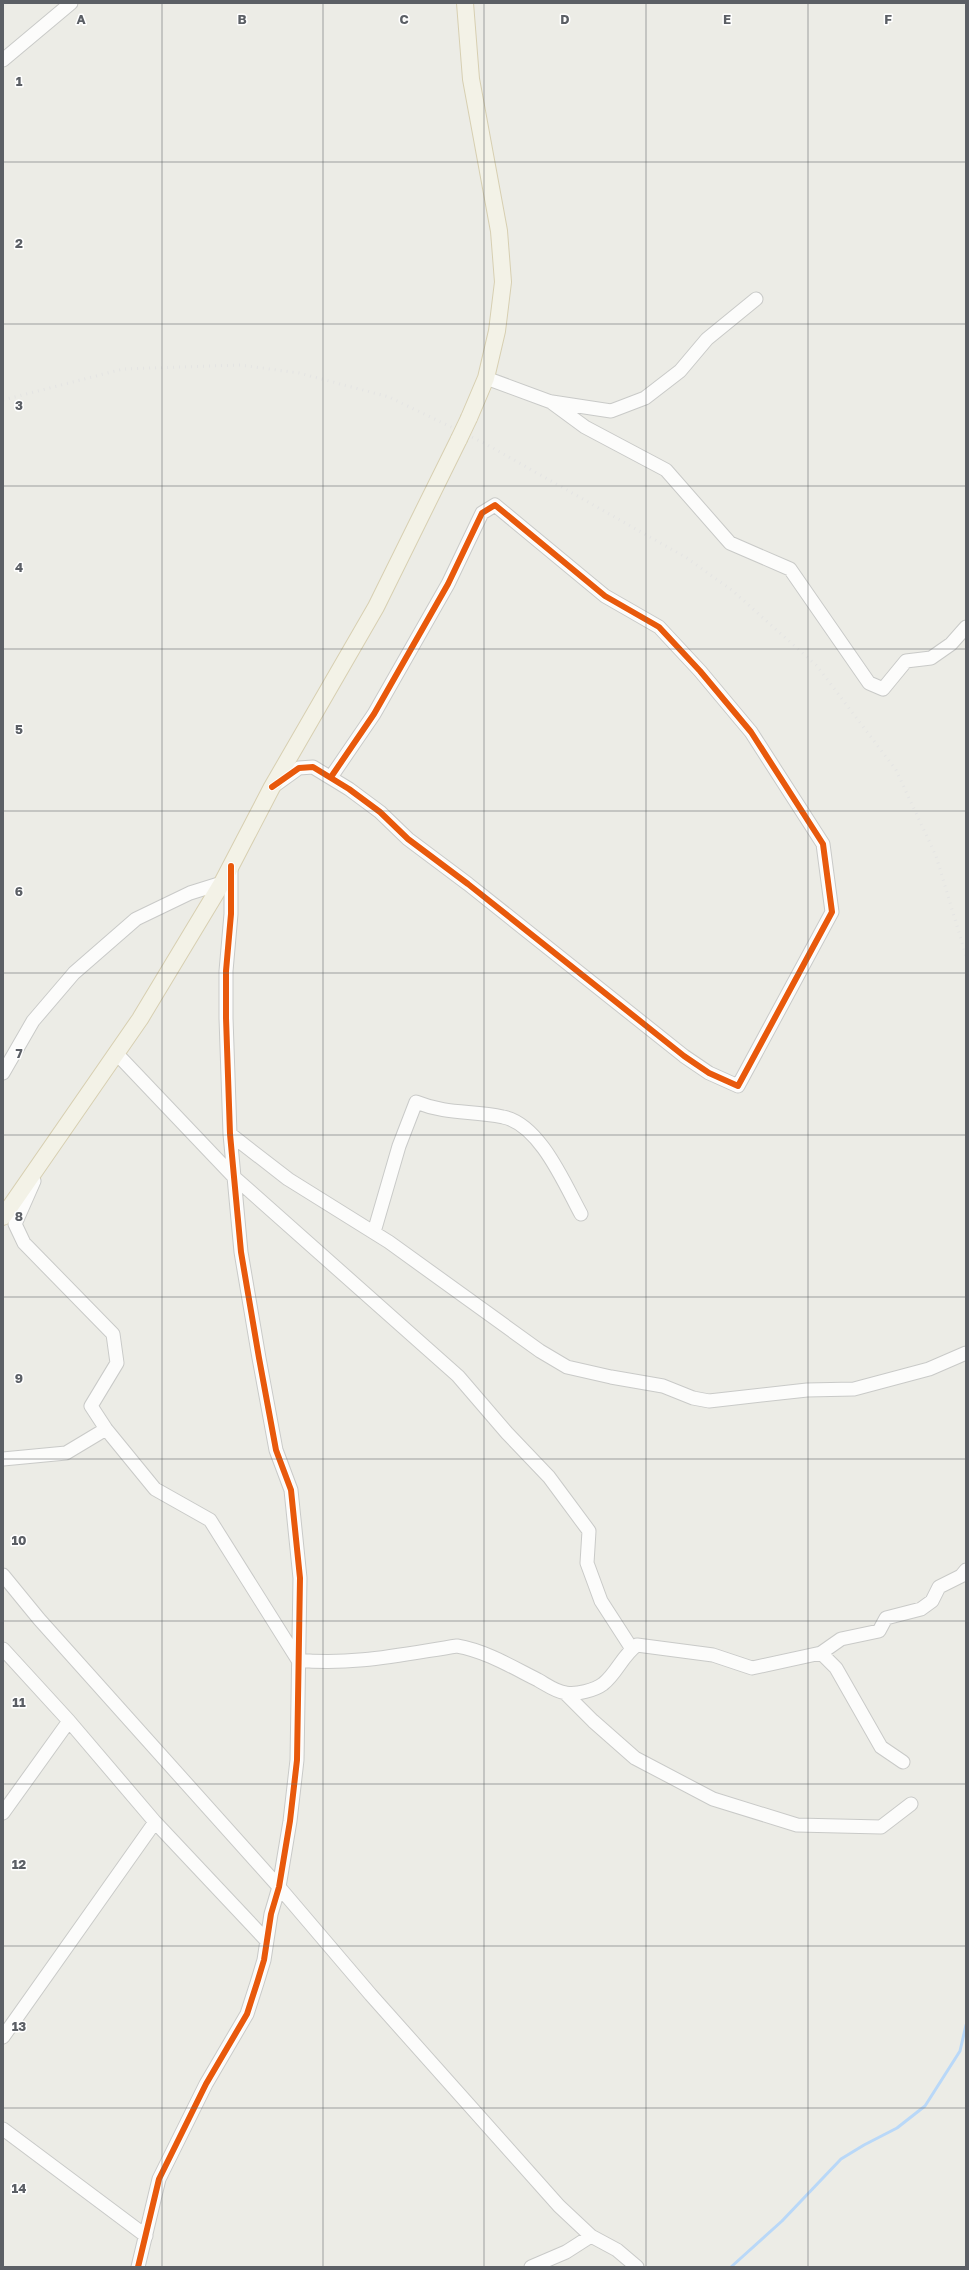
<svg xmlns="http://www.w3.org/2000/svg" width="969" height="2270" font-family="'Golos Text',sans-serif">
  <rect width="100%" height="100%" fill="#ecece6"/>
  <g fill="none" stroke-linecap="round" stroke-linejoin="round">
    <path stroke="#b9d8f8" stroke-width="3" d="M731,2267l51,-46 59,-62 23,-14 33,-17 28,-22 35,-55 6,-26"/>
    <defs>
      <path id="minor" d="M3,60l68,-57
        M486,378l65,24 34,25 81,43 64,73 60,26 79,114 14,6 23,-28 25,-3 20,-14 15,-17
        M552,402l59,9 34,-13 35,-27 27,-32 49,-40
        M274,786l25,-18 14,-1 36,22 31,23 28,27 60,45 216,172 25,17 29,13 94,-174 -9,-68 -72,-112 -51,-61 -41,-44 -54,-31 -110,-91 -13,8 -34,71 -74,130 -43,63
        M116,1053l118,124 224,199 49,57 42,44 40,54 -2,32 14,38 31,48
        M3,1073l30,-52 41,-48 62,-54 54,-26 32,-10
        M230,1134l58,45 101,63 151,109 27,16 44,10 52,9 30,12 16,3 98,-11 47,-1 75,-20 37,-16
        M34,1181l-19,43 9,19 89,91 4,29 -26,43 15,23 49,60 55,31 88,140c53,6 106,-6 159,-14 29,5 55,21 81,34 9,5 18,12 28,13 10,2 29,-3 37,-9 14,-11 19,-28 34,-39l76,10 39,13 69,-15 15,15 45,79 22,15
        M374,1232l25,-86 17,-44c32,13 55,8 87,15 37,7 62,68 78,97
        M3,1459l63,-6 40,-24
        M3,1575l36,44 240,268 92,108 188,211 32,30 26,14 20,17
        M3,1649l66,72 86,101 112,119
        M821,1653l20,-14 38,-8 7,-13 35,-9 11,-8 7,-14 22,-11 5,-6
        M565,1693l28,28 42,37 78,41 84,26 84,2 30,-23
        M3,1813l66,-92
        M3,2037l152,-215
        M3,2129l143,107
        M138,2267l21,-88 47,-95 41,-70 10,-31 7,-23 7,-46 8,-27 11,-66 7,-61 3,-182 -9,-88 -15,-40 -17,-92 -18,-106 -11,-118 -4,-116v-47l5,-57v-48
        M531,2267l35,-15 25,-16"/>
      <path id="major" d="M465,3l6,76 28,152 4,51 -6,49 -11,47 -17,40
        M3,1217l137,-198 82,-136 50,-96 104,-180 83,-168"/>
    </defs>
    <use href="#minor" stroke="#c9cac8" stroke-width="15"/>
    <use href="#major" stroke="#d7cfb1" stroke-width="18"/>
    <use href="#minor" stroke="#fcfcfb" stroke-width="13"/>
    <use href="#major" stroke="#f3f2e7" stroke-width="16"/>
    <path stroke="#e4e4e3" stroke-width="3" stroke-dasharray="1 5" stroke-linecap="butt" d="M3,400l120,-31 117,-4 59,8 90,24 95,46 203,115 46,33 84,75 79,104 40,86 30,100"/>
    <defs>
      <path id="major-bridge" d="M459,439l10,-21"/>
    </defs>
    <use href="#major-bridge" stroke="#d7cfb1" stroke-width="18" stroke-linecap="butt"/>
    <use href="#major-bridge" stroke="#f3f2e7" stroke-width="16"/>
    <defs>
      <path id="cycleway" d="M272,787l27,-19 14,-1 36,22 31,23 28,27 60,45 216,172 25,17 29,13 94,-174 -9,-68 -72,-112 -51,-61 -41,-44 -54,-31 -110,-91 -13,8 -34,71 -74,130 -43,63
        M138,2267l21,-88 47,-95 41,-70 10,-31 7,-23 7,-46 8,-27 11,-66 7,-61 3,-182 -9,-88 -15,-40 -17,-92 -18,-106 -11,-118 -4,-116v-47l5,-57v-48"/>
    </defs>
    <use href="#cycleway" stroke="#fff" stroke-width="8"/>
    <use href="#cycleway" stroke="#e8590c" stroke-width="6"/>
  </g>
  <path fill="none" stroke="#5b5f65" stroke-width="1" stroke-opacity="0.55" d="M162,3v2264M323,3v2264M484,3v2264M646,3v2264M808,3v2264M3,162h963M3,324h963M3,486h963M3,649h963M3,811h963M3,973h963M3,1135h963M3,1297h963M3,1459h963M3,1621h963M3,1784h963M3,1946h963M3,2108h963"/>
  <g font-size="13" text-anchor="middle" font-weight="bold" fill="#5b5f65" stroke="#fff" stroke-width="3" stroke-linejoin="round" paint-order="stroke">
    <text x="81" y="24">A</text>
    <text x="242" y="24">B</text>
    <text x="404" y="24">C</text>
    <text x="565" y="24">D</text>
    <text x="727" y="24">E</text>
    <text x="888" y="24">F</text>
    <text x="19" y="86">1</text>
    <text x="19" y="248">2</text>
    <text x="19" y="410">3</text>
    <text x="19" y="572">4</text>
    <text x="19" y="734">5</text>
    <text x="19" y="896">6</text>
    <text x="19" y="1058">7</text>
    <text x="19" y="1221">8</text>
    <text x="19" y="1383">9</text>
    <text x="19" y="1545">10</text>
    <text x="19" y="1707">11</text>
    <text x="19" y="1869">12</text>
    <text x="19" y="2031">13</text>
    <text x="19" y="2193">14</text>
  </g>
  <rect width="969" height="2270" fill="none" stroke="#5b5f65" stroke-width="8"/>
</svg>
